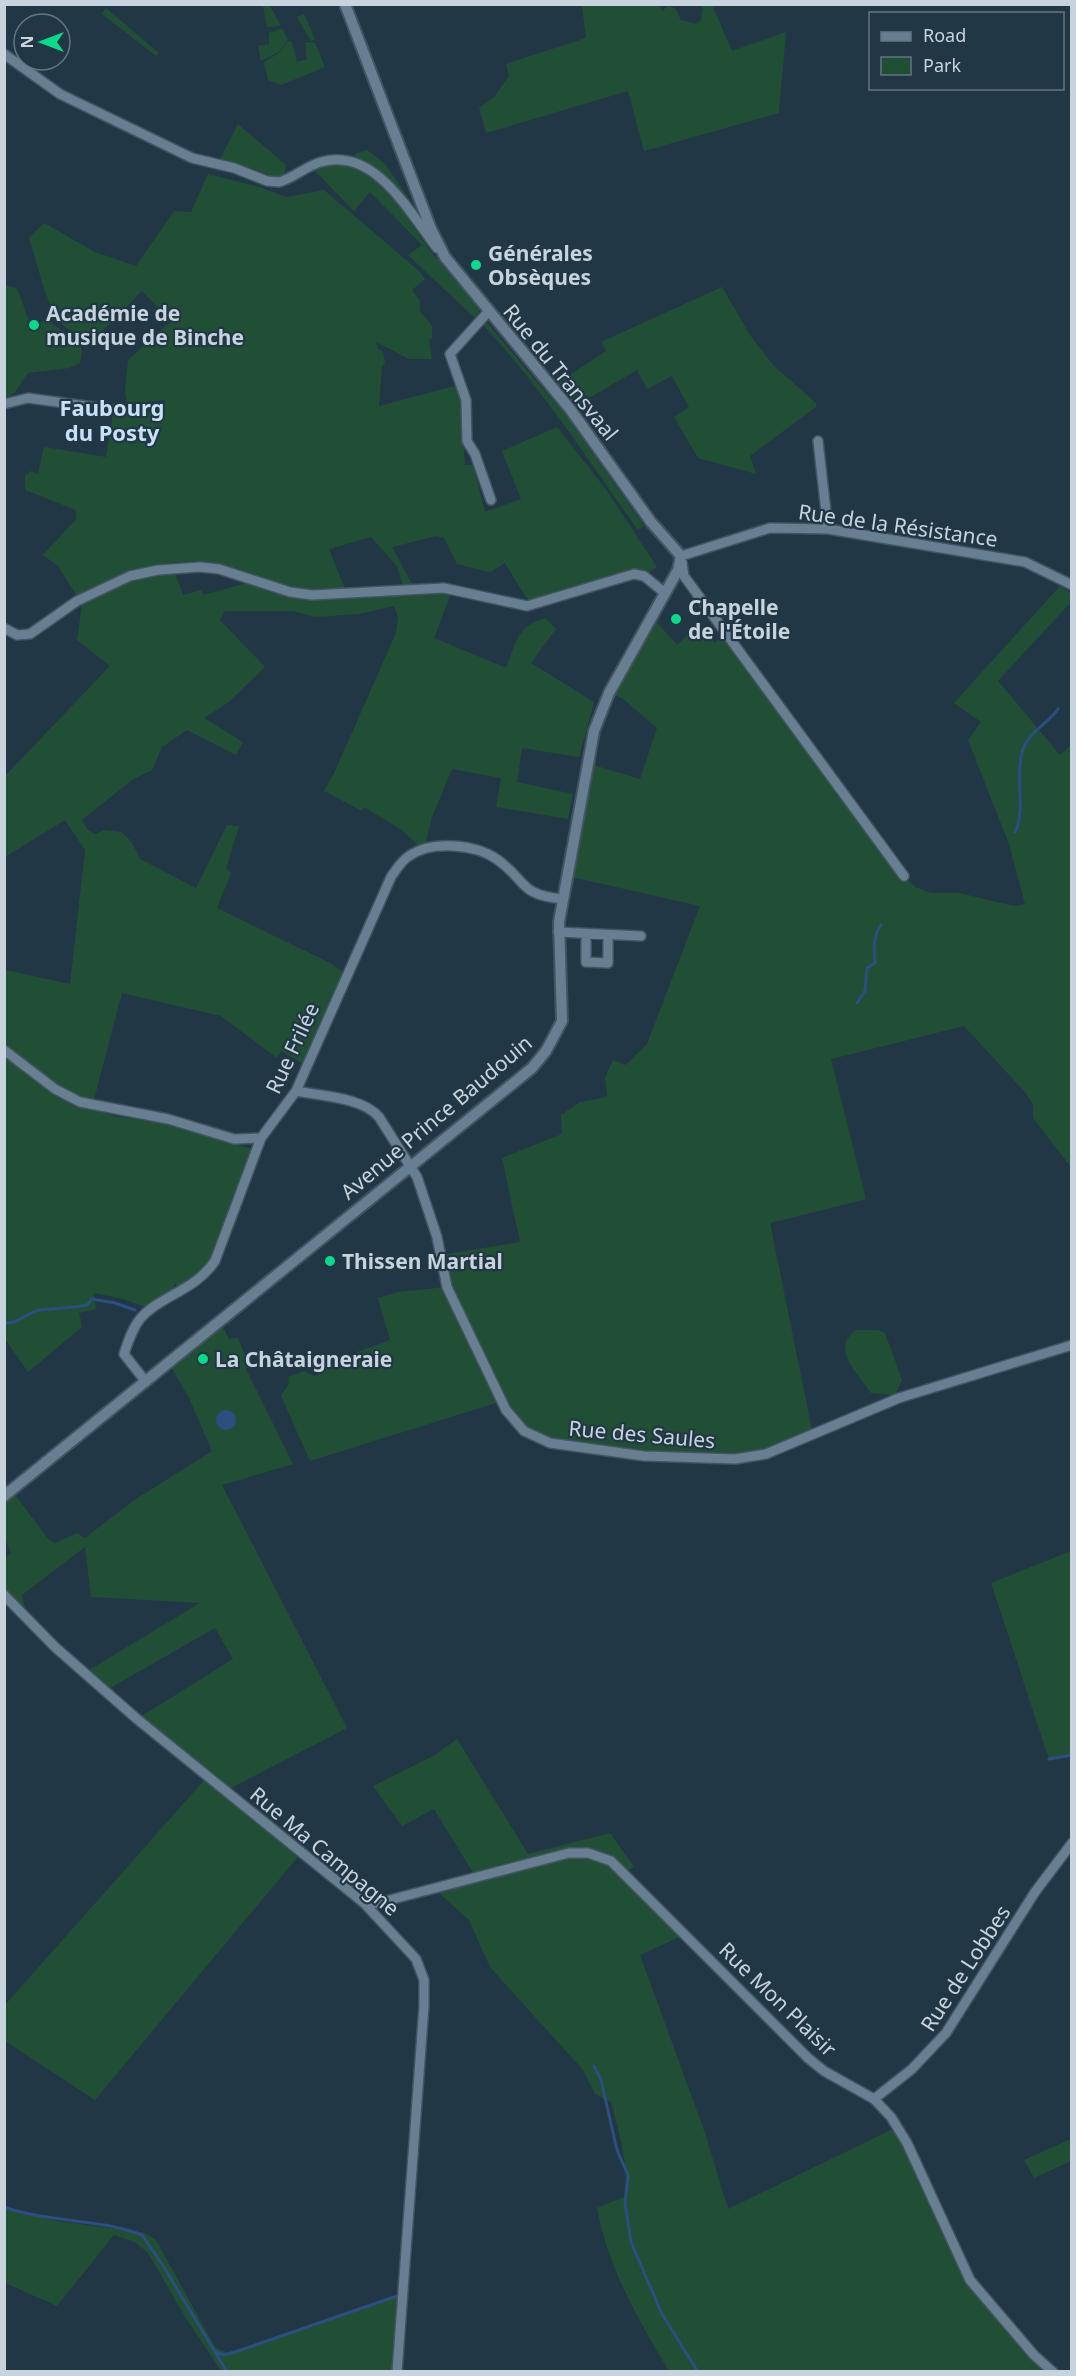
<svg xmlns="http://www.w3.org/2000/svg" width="1076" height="2376" font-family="'Noto Sans',sans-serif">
  <rect width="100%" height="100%" fill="#223746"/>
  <path fill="#214f36" d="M582,5h77l3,6 6,-5 7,2 6,12 15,4 5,-4 2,-15h9l20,46 54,-19 -7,81 -135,38 -16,-60 -142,42 -7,-25 15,-11 15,-21 -3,-12 80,-26z
    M263,6h7l11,20 -14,1z
    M106,8l53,45 -3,3 -54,-42z
    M304,14l11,25 -4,2 -14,-24z
    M282,28l6,12 -9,12 -18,9 -3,-15 11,-2v-11z
    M288,41l4,1 5,20 10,-3 -2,-17 10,1 10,24 -44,18 -13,-5 -4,-18 15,-9z
    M238,124l48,41 -2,11 -6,4 -24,-11 -35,-8z
    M367,150l18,14 34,49 -4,1c-17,-21 -33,-49 -61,-57l1,-3z
    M332,164c55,1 71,54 102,91 14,18 30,35 44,53l1,4 -4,6 -67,-63 14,-10 -52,-53 -16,19 -41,-42z
    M208,174l51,13 27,10 38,-7 95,81 6,8 -13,11 8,11v10l12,15v12l-3,2 3,19h-23l-33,-17 2,7 5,3 2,12 -3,2 -3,40 80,-21 6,80h8l12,47 36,-13 -19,-48 55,-24 48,61 52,79 -11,7 -115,26 -6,-4 -20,-33 -15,9 -33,-8 -13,-26 -7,-2 -45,11 21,39h-10l-6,-20 -26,-29 -42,12 17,42c-16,-1 -34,0 -50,-4 -30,-7 -57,-21 -88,-25 -46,-5 -91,13 -131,34l-19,-30 -15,-11 33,-36v-9l-51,-20v-14l6,-5 7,3 6,-27 62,10 7,-43 10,2 42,-6v-10l-38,4 -2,-12 3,-32 43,-39 -29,-30 -46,46c-14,0 -27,-5 -37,-16 -11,-12 -24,-65 -30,-83l15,-15 51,29 41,14 38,-55 17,1z
    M4,285l12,3c8,13 9,29 17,38 5,-3 8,-6 14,-5 2,0 31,20 33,22 3,6 1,14 0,20l-11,5 -41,5 -13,19 -10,8z
    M722,287l28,48 23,30 43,38v4l-66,49 6,18 -58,-16 -24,-41 15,-10 -17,-31 -25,13 -10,-19 -67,39 -18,-22 54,-36 -5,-9z
    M487,323l80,94 77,109 -6,4c-50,-70 -96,-142 -155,-205z
    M175,573l8,22 18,-5 2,5 48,-13 20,11 34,5h50l60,-7 36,2 -17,45 72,30c10,-25 11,-42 39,-50l11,11 -25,34 63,39 -15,55 -57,-9 -5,34 56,12 -5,25 -72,-12 5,-29 -49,-9 -20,48 -7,29 -5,1 -18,-17 -38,-23 -2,4 -38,-20 11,-20 61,-138 2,-16 -4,-11 -35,8 -44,3 -22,-6h-68l-5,9 45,47 -36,35 -25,16 39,24 -7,13 -49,-25 -25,17 -10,23 -20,10 -50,40 6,10 7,4 10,-4 16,2 10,9 9,18 56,29 31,-63 12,1 -13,43 5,4 -14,35 115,56 11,8 -40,92 -22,-13 -4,7 -56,-42 -99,-23 -29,110c-34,-8 -63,-35 -88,-58v-75l65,14 15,-134 -20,-30 -60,37v-81l105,-110 -33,-26 5,-36 46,-23z
    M1060,586l11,8v8l-73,79 62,74 11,-10v422l-38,-49v-14l-9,-13 -60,-65 -133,33 35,140 -96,24 43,212 -47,19 -122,2 -108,-18 -34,-37 -192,60 -29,-65 8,-12 -1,-7 16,-6 10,5 9,-3 -1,-8 68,-25 -12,-42 20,-6 49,-5 -6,-32 79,-13 -18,-84 60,-24 -1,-19 19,-13 27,-5 -2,-19 8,-18 13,5 21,-21 53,-138 -133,-30 20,-113 53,16 17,-51 -35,-30 -13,-5 44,-75 24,27 23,-22 15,20 10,-11 179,244 11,11 16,6h28l55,13 11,-2 -16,-60 -41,-104 13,-18 -27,-19z
    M4,1052l45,37 23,14 41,13 48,7 91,26v8l-39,99 -11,16 -24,16 -3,-5 -3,9 -24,16 -25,-9 -29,-6 2,16 -17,4 3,14 -54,45 -23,-33z
    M220,1321l9,18 9,-1 12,29 -4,2 47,95 -71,21 125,243 -122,63 77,61 -207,248 -90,-59v-36l202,-228 -70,-58 96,-60 -18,-31 -110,63 -21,-18 116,-70 -109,-6 -6,-50 -63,48 4,19 -21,-19v-37l6,-5 -7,-16 1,-41 3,-3 8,3 33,44 6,3 22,-10 8,5 48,-37 79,-50 -22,-51 -21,-37z
    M856,1330h22l7,3 17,47 -7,15 -24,-2c-12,-19 -42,-44 -15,-63z
    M1071,1551v204l-22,4 -58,-176z
    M457,1739l71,115 82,-21 24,34 -9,5 61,62 -46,21 65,178 23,76 169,-82 65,139 91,105h-384c-31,-52 -61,-103 -72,-163l29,-12c3,-30 -7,-64 -15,-94l-16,-8 -12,-24 -93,-103 -21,-47 -29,-26 -4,-7 39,-11 -41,-67 -32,17 -29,-40 62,-31z
    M1071,2139v22l-37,17 -10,-18z
    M4,2207l47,13 94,13 11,7 59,107 14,7 154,-54 21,-3 -7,74h-176l-37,-56 -36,-62 -13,-11 -21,-7 -57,71 -52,-23z"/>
  <path fill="#2c4e80" d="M216 1420a10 10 0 1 1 20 0a10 10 0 1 1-20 0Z"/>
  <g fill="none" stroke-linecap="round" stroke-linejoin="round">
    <path stroke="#2c4e80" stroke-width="3" d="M1015,832c11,-21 0,-56 7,-80 6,-20 25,-27 36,-43
      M857,1003l8,-12 2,-23 8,-5c0,-11 -4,-23 6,-38
      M4,1323c15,1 23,-11 36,-13 16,-2 31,-2 47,-5l5,-6 23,4 20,7
      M1049,1759l23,-4
      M594,2066l7,14 16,70 11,25 -3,28 6,39 31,72 36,58
      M4,2207c45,16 94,11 138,28l20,29 65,108
      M217,2352l6,3 12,-3 162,-56"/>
    <defs>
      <path id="minor" d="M4,54l56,40 132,64 42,10 33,13 12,1c15,-4 27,-16 42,-20 54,-15 88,50 116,86
        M488,312l-38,42 16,46 1,41 8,13 16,46
        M4,404l24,-6 95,13
        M818,441l10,88
        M4,628l13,7 13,-1 47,-33 53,-25 28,-6 42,-3 19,2 71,23 22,3 132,-7 83,18 107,-32 10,2 21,17
        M904,876l-220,-300 -3,-20 89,-28 58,1 197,33 47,23
        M558,932l83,4
        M586,935v27l22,1v-27
        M4,1050l51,39 25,13 88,17 66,20 27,-1
        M296,1091c25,5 66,6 83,26l38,60 20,60 10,50 59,123 18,21 26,12 94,13 91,3 31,-5 133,-56 173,-53
        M146,1382l-22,-28c4,-12 8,-25 16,-35 19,-23 55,-28 75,-58l46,-123 35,-47 95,-214c5,-7 10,-16 18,-21 23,-16 67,-12 89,4 30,22 21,35 65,39
        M4,1595l51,52 82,72 227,184 52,56 8,21v26l-27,366
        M364,1903h14l191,-50h19l23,8 197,197 16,13 50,28 17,18 16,26 63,137 64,75 19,17
        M874,2099l38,-30 34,-36 89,-141 37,-49"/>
      <path id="tertiary" d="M4,1496l528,-428 14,-17 16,-30 -3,-99 35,-191 15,-38 69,-123 3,-14 -30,-34 -81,-113 -125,-152 -14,-28 -86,-225"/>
    </defs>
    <use href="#minor" stroke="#425461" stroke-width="12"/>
    <use href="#tertiary" stroke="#425461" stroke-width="14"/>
    <use href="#minor" stroke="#687f91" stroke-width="9"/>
    <use href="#tertiary" stroke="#687f91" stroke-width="10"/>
  </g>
  <g fill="#0dd98a" stroke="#223746" stroke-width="2">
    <circle cx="476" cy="265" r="6"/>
    <circle cx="34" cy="325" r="6"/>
    <circle cx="676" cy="619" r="6"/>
    <circle cx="330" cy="1261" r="6"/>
    <circle cx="203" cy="1359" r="6"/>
  </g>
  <g text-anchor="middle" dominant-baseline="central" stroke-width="4.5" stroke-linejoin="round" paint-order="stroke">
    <g font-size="21" font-weight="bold" fill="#c7d3dd" stroke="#223746" text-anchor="start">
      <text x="488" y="253">Générales<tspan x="488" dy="24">Obsèques</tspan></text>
      <text x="46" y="313">Académie de<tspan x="46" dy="24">musique de Binche</tspan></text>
      <text x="688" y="607">Chapelle<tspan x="688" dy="24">de l'Étoile</tspan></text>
      <text x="342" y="1261">Thissen Martial</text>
      <text x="215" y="1359">La Châtaigneraie</text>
    </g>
    <g font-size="21" fill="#c7d3dd" stroke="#223746">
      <text transform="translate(561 372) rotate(51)">Rue du Transvaal</text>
      <text transform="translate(898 525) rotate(8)">Rue de la Résistance</text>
      <text transform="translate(292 1048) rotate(-65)">Rue Frilée</text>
      <text transform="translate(436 1117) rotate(-40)">Avenue Prince Baudouin</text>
      <text transform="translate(642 1434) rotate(5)">Rue des Saules</text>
      <text transform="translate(325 1851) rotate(40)">Rue Ma Campagne</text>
      <text transform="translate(965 1968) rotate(-57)">Rue de Lobbes</text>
      <text transform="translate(778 1999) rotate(44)">Rue Mon Plaisir</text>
    </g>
    <g font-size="22" font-weight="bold" fill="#c8e2f5" stroke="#223746">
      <text x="112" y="407">Faubourg<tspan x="112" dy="25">du Posty</tspan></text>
    </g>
  </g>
  <rect width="1076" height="2376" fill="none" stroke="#c7d3dd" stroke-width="12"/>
  <rect x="869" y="12" width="195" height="78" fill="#223746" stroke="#647582" stroke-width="1.5"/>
  <rect x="881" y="32" width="30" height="9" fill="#687f91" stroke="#647582" stroke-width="1.5"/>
  <text x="923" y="42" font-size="18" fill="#c7d3dd">Road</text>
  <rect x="881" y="57" width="30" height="18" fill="#214f36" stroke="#647582" stroke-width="1.5"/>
  <text x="923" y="72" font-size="18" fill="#c7d3dd">Park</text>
  <g transform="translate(42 42) rotate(270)"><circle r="28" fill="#223746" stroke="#647582" stroke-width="1.5"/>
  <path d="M0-4.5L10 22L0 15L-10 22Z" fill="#0dd98a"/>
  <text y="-9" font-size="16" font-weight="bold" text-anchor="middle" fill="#c7d3dd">N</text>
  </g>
</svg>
